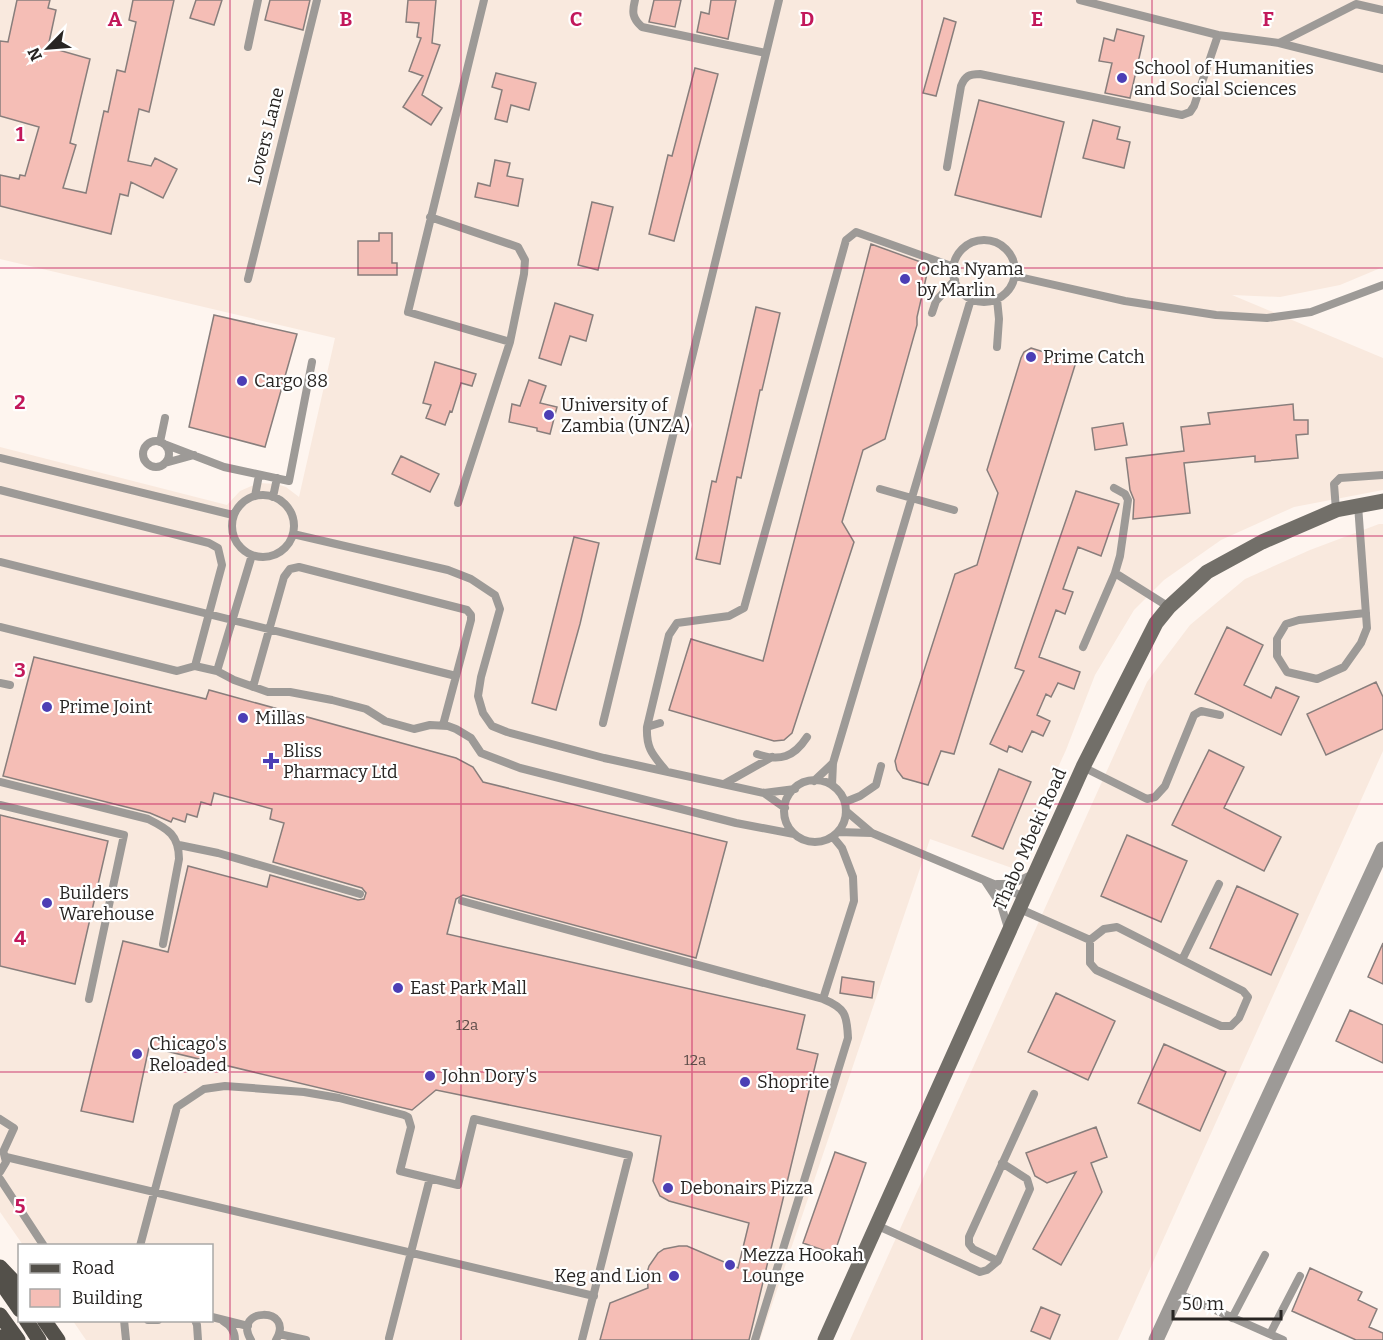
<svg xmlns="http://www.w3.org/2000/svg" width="1383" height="1340" font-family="Bitter,serif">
  <rect width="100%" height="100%" fill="#fef5ef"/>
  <path fill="#f9e9de" d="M0,0h1383v267l-43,18 -60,12 -48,-2 151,63v132l-89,17 -73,33 -57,40 -30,30 -39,65 -29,75 -54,118 -82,-29 -170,501h-674l-13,-19 139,-1v-74l-189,-1 -23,-33v-765l227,58 13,-14 18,-8 19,1 9,3 13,10 36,-159 -335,-79z
    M1379,524h4v227l-265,589h-268l297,-658 43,-57 55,-46 65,-29z"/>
  <path fill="#f5beb6" stroke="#887e7c" stroke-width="1.5" d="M17,0h33l-2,8 8,2 -8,37 42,12 -20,84 6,2 -13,43 23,5 18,-82 4,1 9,-42 8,2 11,-50 -7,-2 4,-20h41l-25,112 -10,-3 -11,52 23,5 4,-8 22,11 -14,29 -32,-16 -3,14 -8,-2 -9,40 -111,-28v-31l19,4 1,-4 5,1 14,-49 -39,-11v-75l8,1z
    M196,0h26l-8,25 -24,-7z
    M270,0h40l-7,30 -38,-10z
    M408,0h28l-4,43 8,2 -18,50 20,13 -11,17 -28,-18 20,-31 -14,-5 12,-33 -4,-1 2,-14 -13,-1z
    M654,0h27l-6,27 -26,-5z
    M711,0h25l-8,39 -31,-7 4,-20 8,2z
    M944,18l12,4 -20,74 -13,-3z
    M1117,29l27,7 -14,62 -25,-5 7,-30 -13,-2 5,-23 10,3z
    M695,68l23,6 -44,167 -25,-7 19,-79 4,1z
    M496,73l40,10 -7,27 -18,-5 -4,17 -12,-3 7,-29 -10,-3z
    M979,100l85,22 -23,95 -86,-22z
    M1093,120l27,7 -3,12 13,3 -6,26 -41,-10z
    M495,160l15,3 -3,13 16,3 -5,27 -43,-9 3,-14 12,3z
    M592,202l21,5 -15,63 -20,-5z
    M379,233h13v30h5v12h-39v-34h21z
    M871,244l58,21 -12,52v8l-32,114 -22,11 -21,72 12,20 -62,191 -8,7 -10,1 -105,-31 22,-71 72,22z
    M555,303l38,12 -7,26 -16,-5 -9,29 -22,-7z
    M756,307l24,6 -18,77h-2l-19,88 -4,-1 -17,87 -24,-5 16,-78 4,1z
    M214,315l83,19 -32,113 -76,-20z
    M1031,348l45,14 -122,392 -13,-3 -13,34 -25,-7 -6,-8 -2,-9 60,-187 22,-9 21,-72 -11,-23 34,-112 3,-6z
    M435,362l41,12 -4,12 -11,-3 -9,29 -2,-1 -5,14 -19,-7 5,-13 -8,-2z
    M529,380l17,6 -6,17 17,4 -7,27 -13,-3v-3l-28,-6 3,-18 8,2z
    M1293,404l1,16h14v14l-12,1 2,23 -43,4v-6l-71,7 6,50 -57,6 1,-19 -4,-10 -4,-32 58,-7 -3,-24 29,-3 -2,-11z
    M1123,423l4,22 -32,5 -3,-22z
    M401,456l38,18 -9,18 -38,-18z
    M1076,491l43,13 -18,52 -23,-9 -15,42 10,3 -8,22 -9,-4 -17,47 41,15 -6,17 -16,-6 -7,14 -5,-3 -9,21 13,6 -7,15 -11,-5 -10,21 -13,-6 -2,6 -17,-8 34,-73 -9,-3z
    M574,537l25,6 -19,81 -24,86 -24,-7z
    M1227,627l36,18 -19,40 27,13 5,-11 23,10 -18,38 -86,-41z
    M34,657l172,42 3,-9 247,68 17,9 10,15 244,60 -31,116 -233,-63 -7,4 -9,35 358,81 -8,34 21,5 -69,286h-149l10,-37 38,-15 -1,-15 2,-7 9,-13 6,-4 15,-3h8l51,22 11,-45 -80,-22 -9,-5 -7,-15 8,-45 -225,-46 -24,20 -263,-63 -16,75 -52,-11 42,-170 45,11 20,-86 79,21 3,-12 88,25 6,-1 2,-6 -4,-5 -89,-26 11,-39 -14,-4 2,-10 -58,-16 -3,12 -10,-3 -4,15 -10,-3 -2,8 -12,-4 -2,4 -21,-9 -147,-37z
    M1376,682l7,15v32l-57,26 -19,-41z
    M1209,750l35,17 -20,41 57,29 -17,34 -92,-46z
    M999,769l32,13 -28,67 -31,-13z
    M0,815l108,26 -33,143 -75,-18z
    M1127,835l60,26 -26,61 -60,-26z
    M1237,886l61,28 -27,61 -61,-27z
    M1383,943v41l-15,-7z
    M842,977l32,5 -2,16 -32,-5z
    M1056,993l59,28 -27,59 -60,-28z
    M1350,1010l33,15v38l-47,-22z
    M1164,1044l62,28 -26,59 -62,-28z
    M1096,1127l11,30 -16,6 11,29 -41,73 -28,-16 43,-77 -29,11 -12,-7 -9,-23z
    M835,1152l31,11 -32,91 -31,-11z
    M1310,1268l52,24 -4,8 19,9 -8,18 14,6v7h-27l-64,-29z
    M1041,1307l19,8 -10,24 -19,-8z"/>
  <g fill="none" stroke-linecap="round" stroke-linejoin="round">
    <path stroke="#9d9a97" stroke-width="8" d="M484,0l-76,312 102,30
      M635,0c-3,12 -3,18 7,27l124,26
      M1080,0l138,35 61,8 77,-39 27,6
      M1279,43l104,26
      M248,47l10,-47
      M947,167l14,-81c4,-10 8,-12 19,-12l202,41 8,-3 4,-6 24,-71
      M430,217l88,30 7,13 -1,14 -14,68 -52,161
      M953 271a31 31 0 1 1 62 0a31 31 0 1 1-62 0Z
      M1015,276l110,25 91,14 51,3 44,-6 72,-27
      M248,279l69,-279
      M997,299l2,20 -2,28
      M932,313l4,-12 19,-21
      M143 454a13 13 0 1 1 26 0a13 13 0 1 1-26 0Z
      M160,442l5,-24
      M164,444l60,23 65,14 23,-119
      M0,458l233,57
      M165,463l29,-8
      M1114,488l11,6 3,6 -8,56 -5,17 54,34
      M880,489l74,21
      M0,490l209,53 9,5 4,17 -27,101
      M232 526a31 31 0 1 1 62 0a31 31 0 1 1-62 0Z
      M255,496l4,-21
      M273,497l4,-19
      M1358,505l9,123 -6,15 -17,24 -27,12 -30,-7 -10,-16v-17l9,-15 13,-4 67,-7
      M1336,510l-2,-26 6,-6 43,-3
      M293,534l155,36 23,9 24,16 5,14 -19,68 -3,19 5,17 9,13 15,6 97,26 160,35 31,-4
      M0,562l456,114
      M0,627l177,44 18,-5 22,5 17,9 34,12h22l42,8 34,9 19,12 29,8 16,-4 18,1 8,3 15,9 10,15 39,15 216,55 58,11
      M1083,647l32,-74
      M217,671l35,-116
      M0,683l10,2
      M253,687l31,-110 6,-8 9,-2 168,43 4,5v5l-28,105
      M603,723l176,-723
      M660,723l-13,4c-1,22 6,28 19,44
      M647,727l22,-92 8,-12 52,-7 15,-8 102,-368 10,-8 98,35
      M757,754c23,8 37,3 50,-17
      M1083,767l64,32 8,-2 10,-11 29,-71 7,-4 19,4
      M784 811a31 31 0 1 1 62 0a31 31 0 1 1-62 0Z
      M814,781l19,-18
      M0,782l148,37c20,10 31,16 31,40l-16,85
      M724,784l48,-27
      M832,785l1,-22 138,-464
      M764,793l21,15
      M845,802l15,-6 16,-11 5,-19
      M0,805l124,30 -35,164
      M846,811l26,22 153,64
      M838,832l34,1
      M179,845l39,8 142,41
      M985,881l16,24 7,23
      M997,884h15l21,-10
      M462,901l361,98 31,-98 -1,-24 -11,-29 -9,-11
      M1020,909l70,31
      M1117,927l126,64 5,6 -9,21 -8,8h-10l-125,-56 -6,-7v-23l14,-11z
      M1182,960l37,-76
      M0,1119l14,9 -11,24
      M6,1157l588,139
      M0,1172l6,-10 -2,-8
      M0,1179l44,67
      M876,1225l104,47 7,-2 11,-9 32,-72 -3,-10 -25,-16
      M140,1246l37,-139 27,-18 21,-3 79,6 35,6 65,17 4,2 3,10 -11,44 58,14 16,-66 155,36 -47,185
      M998,1261l-25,-12 -4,-5v-7l65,-143
      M1177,1293l106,47
      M212,1317l36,9
      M1232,1318l33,-63
      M124,1320l2,20
      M148,1320h10
      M195,1320l2,5 1,15
      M223,1321c7,4 12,10 12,19
      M279,1334l27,6
      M1270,1334l30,-58
      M389,1338l41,-160
      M251,1340c-20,-33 45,-34 25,0
      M755,1340l93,-302c-1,-24 -3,-30 -25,-39"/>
    <path stroke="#9d9a97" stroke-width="15" d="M1156,1340l227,-491"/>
    <path stroke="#726f69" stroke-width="15" d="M825,1340l258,-573 73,-144 13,-16 38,-35 55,-30 74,-32 47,-9"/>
    <path stroke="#53504a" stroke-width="15" d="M0,1267l20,21
      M0,1281l20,29
      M0,1315l18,25
      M26,1320l13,20
      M44,1320l14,20
      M0,1337l2,3"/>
  </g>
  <path fill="none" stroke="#c2185b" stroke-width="1.5" stroke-opacity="0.55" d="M230,0v1340M461,0v1340M692,0v1340M922,0v1340M1152,0v1340M0,268h1383M0,536h1383M0,804h1383M0,1072h1383"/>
  <g fill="#4c3eb5" stroke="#fff" stroke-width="2">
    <circle cx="1122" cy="78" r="6"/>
    <circle cx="905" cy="279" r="6"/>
    <circle cx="1031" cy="357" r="6"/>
    <circle cx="242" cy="381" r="6"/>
    <circle cx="549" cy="415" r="6"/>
    <circle cx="47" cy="707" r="6"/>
    <circle cx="243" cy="718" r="6"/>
    <path d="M268 752h6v6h6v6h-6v6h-6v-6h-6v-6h6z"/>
    <circle cx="47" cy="903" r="6"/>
    <circle cx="398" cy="988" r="6"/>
    <circle cx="137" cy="1054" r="6"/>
    <circle cx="430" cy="1076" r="6"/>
    <circle cx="745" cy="1082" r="6"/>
    <circle cx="668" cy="1188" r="6"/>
    <circle cx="730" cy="1265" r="6"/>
    <circle cx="674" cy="1276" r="6"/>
  </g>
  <g text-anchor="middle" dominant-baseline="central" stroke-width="4.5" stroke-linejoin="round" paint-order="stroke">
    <g font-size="15" fill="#5b4b48">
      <text x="467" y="1025">12a</text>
      <text x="695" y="1060">12a</text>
    </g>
    <g font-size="18" fill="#282523" stroke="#fff" text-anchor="start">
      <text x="1134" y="68">School of Humanities<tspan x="1134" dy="21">and Social Sciences</tspan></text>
      <text x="917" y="269">Ocha Nyama<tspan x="917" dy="21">by Marlin</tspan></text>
      <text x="1043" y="357">Prime Catch</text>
      <text x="254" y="381">Cargo 88</text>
      <text x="561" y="405">University of<tspan x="561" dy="21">Zambia (UNZA)</tspan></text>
      <text x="59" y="707">Prime Joint</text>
      <text x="255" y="718">Millas</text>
      <text x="283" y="751">Bliss<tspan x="283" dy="21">Pharmacy Ltd</tspan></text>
      <text x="59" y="893">Builders<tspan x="59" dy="21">Warehouse</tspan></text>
      <text x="410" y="988">East Park Mall</text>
      <text x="149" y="1044">Chicago's<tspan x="149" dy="21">Reloaded</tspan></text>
      <text x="442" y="1076">John Dory's</text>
      <text x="757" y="1082">Shoprite</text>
      <text x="680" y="1188">Debonairs Pizza</text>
      <text x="742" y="1255">Mezza Hookah<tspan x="742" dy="21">Lounge</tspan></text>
      <text x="662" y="1276" text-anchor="end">Keg and Lion</text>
    </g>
    <g font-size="18" fill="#282523" stroke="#fff">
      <text transform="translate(266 136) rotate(-76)">Lovers Lane</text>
      <text transform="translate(1030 839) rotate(-66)">Thabo Mbeki Road</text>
    </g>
  </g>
  <g font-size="20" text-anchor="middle" font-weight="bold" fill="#c2185b" stroke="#fff" stroke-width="4.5" stroke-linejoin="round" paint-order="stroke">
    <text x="115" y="26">A</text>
    <text x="346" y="26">B</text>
    <text x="576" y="26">C</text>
    <text x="807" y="26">D</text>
    <text x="1037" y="26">E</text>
    <text x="1268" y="26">F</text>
    <text x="20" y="141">1</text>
    <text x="20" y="409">2</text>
    <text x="20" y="677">3</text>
    <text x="20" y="945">4</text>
    <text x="20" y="1213">5</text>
  </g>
  <rect x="18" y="1244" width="195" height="78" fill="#ffffff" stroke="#a9a8a7" stroke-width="1.5"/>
  <rect x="30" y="1264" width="30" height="9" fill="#53504a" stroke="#a9a8a7" stroke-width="1.5"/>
  <text x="72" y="1274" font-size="18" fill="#282523">Road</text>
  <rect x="30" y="1289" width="30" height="18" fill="#f5beb6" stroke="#a9a8a7" stroke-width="1.5"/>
  <text x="72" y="1304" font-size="18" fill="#282523">Building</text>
  <g transform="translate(48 48) rotate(245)" stroke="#ffffff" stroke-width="4.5" paint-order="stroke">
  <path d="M0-4.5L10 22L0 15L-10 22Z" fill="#282523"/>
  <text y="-9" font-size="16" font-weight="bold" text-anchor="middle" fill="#282523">N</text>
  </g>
  <path d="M1173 1310v9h108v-9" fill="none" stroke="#282523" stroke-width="3"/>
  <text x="1182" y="1310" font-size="18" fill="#282523" stroke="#ffffff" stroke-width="4.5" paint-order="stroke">50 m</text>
</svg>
